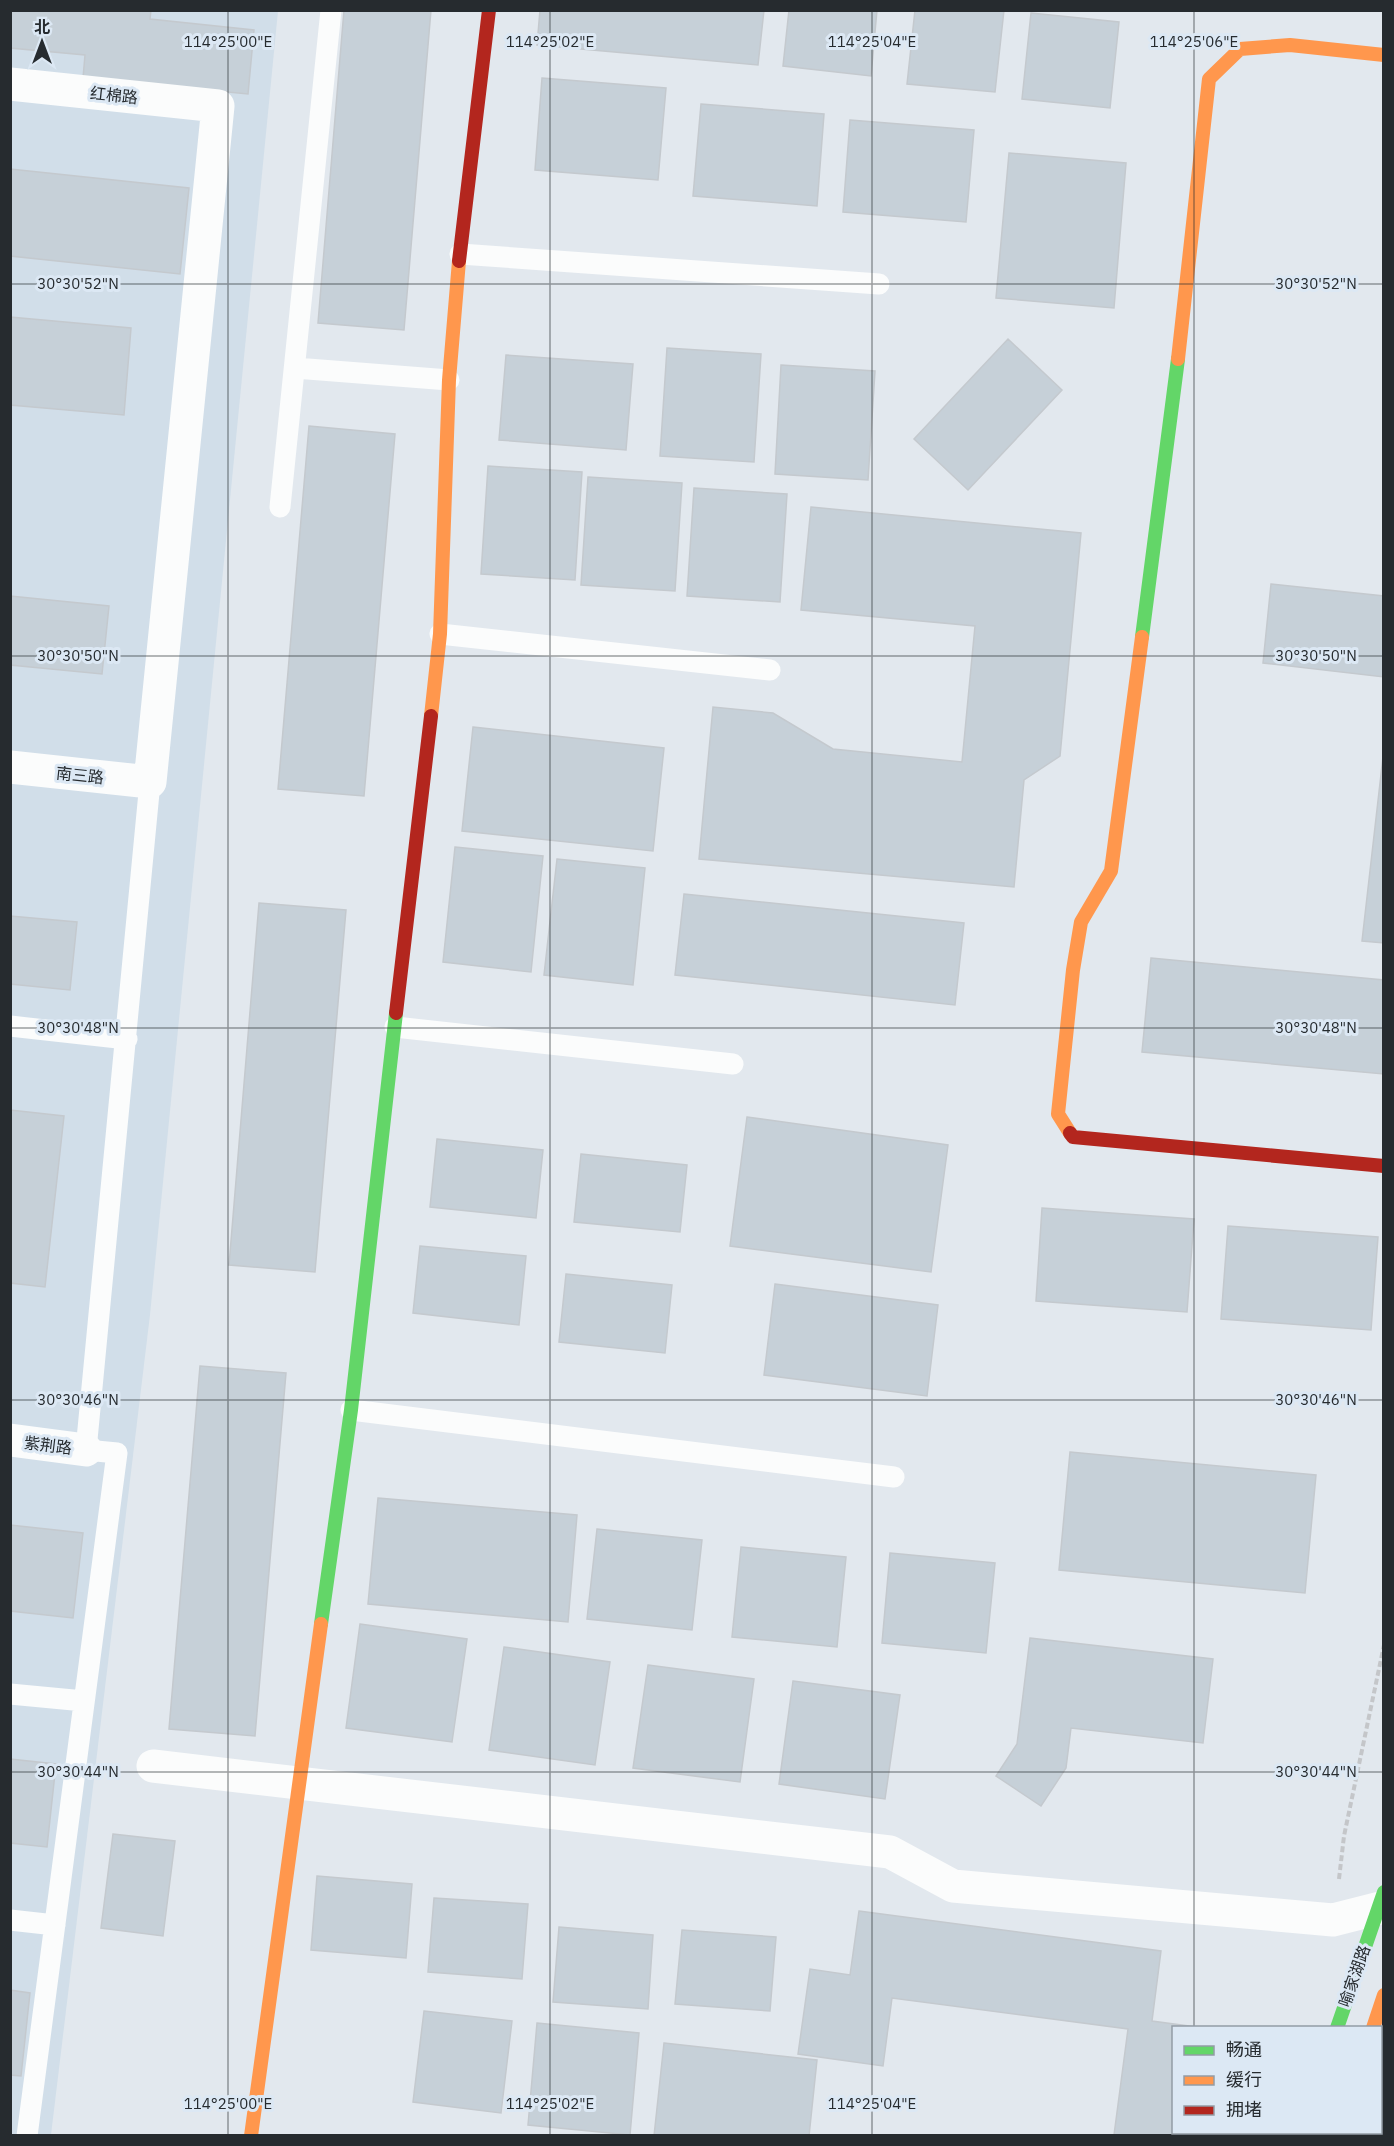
<svg xmlns="http://www.w3.org/2000/svg" width="1394" height="2146" font-family="'IBM Plex Sans','Noto Sans SC',sans-serif">
  <rect width="100%" height="100%" fill="#e2e8ee"/>
  <path fill="#d1dee9" d="M11,11h267l-128,1304 -99,820 -40,1z"/>
  <path fill="#c6d0d8" stroke="#c4c9ce" stroke-width="1.5" d="M10,10h141l-1,9 104,11 -6,64 -165,-16 2,-23 -75,-7z
    M344,10h87l-27,320 -86,-7z
    M540,10h224l-6,55 -221,-20z
    M789,10h88l-6,66 -88,-10z
    M915,10h89l-9,82 -88,-8z
    M1031,13l88,9 -9,86 -88,-9z
    M542,78l124,10 -8,92 -123,-10z
    M701,104l123,10 -7,92 -124,-10z
    M850,120l124,10 -8,92 -123,-10z
    M1009,153l117,10 -12,145 -118,-10z
    M10,169l179,19 -9,86 -170,-18z
    M10,317l121,11 -7,87 -114,-10z
    M1008,339l54,51 -94,100 -54,-51z
    M667,348l94,6 -7,108 -94,-6z
    M506,355l127,9 -7,86 -127,-10z
    M781,365l94,6 -7,109 -93,-6z
    M309,426l86,8 -31,362 -86,-7z
    M488,466l94,6 -7,108 -94,-6z
    M588,477l94,6 -7,108 -94,-6z
    M694,488l93,6 -7,108 -93,-6z
    M811,507l270,26 -21,223 -36,24 -10,107 -315,-28 14,-152 60,6 60,36 129,13 13,-136 -174,-16z
    M1271,584l113,12v81l-121,-14z
    M10,596l99,10 -7,68 -92,-9z
    M473,727l191,21 -11,103 -191,-20z
    M1384,748v195l-22,-2z
    M455,847l88,9 -12,116 -88,-10z
    M557,859l88,9 -12,117 -89,-10z
    M684,894l280,29 -9,82 -280,-30z
    M259,903l87,7 -31,362 -86,-7z
    M10,916l67,6 -7,68 -60,-6z
    M1151,958l233,22v94l-242,-22z
    M10,1110l54,6 -19,171 -35,-4z
    M747,1117l201,28 -17,127 -201,-26z
    M437,1139l106,11 -7,68 -106,-11z
    M581,1154l106,11 -7,67 -106,-10z
    M1042,1208l152,11 -7,93 -151,-11z
    M1228,1226l150,11 -7,93 -150,-11z
    M420,1246l106,10 -7,69 -106,-12z
    M566,1274l106,11 -7,68 -106,-11z
    M775,1284l163,21 -11,91 -163,-21z
    M200,1366l86,7 -31,363 -86,-7z
    M1070,1452l246,23 -11,118 -246,-23z
    M378,1498l199,17 -9,107 -200,-18z
    M10,1525l73,8 -10,85 -63,-7z
    M597,1529l105,11 -10,90 -105,-11z
    M741,1547l105,10 -9,90 -105,-10z
    M890,1553l105,10 -9,90 -104,-10z
    M360,1624l107,15 -15,103 -106,-14z
    M1030,1638l183,21 -10,84 -132,-15 -5,40 -25,38 -45,-30 21,-32z
    M504,1647l106,15 -15,103 -106,-15z
    M648,1665l106,14 -14,103 -107,-14z
    M793,1681l107,14 -15,104 -106,-15z
    M10,1759l46,5 -9,83 -37,-4z
    M113,1834l62,7 -12,95 -62,-8z
    M317,1876l95,8 -6,74 -95,-8z
    M434,1898l94,6 -6,75 -94,-7z
    M859,1911l302,40 -9,70 52,7h-30v104h37v4l-97,-1 14,-106 -236,-31 -9,68 -85,-12 12,-85 40,6z
    M559,1927l94,8 -5,74 -95,-7z
    M682,1930l94,7 -6,74 -95,-7z
    M10,1990l20,3 -9,83 -11,-1z
    M424,2011l88,10 -11,92 -88,-11z
    M537,2023l102,10 -9,102 -102,-10z
    M664,2043l153,17 -8,76h-155z"/>
  <g fill="none" stroke-linecap="round" stroke-linejoin="round">
    <path stroke="#c4c6c9" stroke-width="4" stroke-dasharray="6 3" stroke-linecap="butt" d="M1339,1879l5,-43 40,-191"/>
    <path stroke="#fbfcfc" stroke-width="21" d="M460,254l419,30
      M295,368l154,12
      M280,507l51,-497
      M440,634l330,36
      M10,1026l117,13
      M395,1027l338,37
      M351,1410l543,67
      M10,1694l74,7
      M10,1920l45,5
      M27,2136l90,-683 -31,-3 64,-668"/>
    <path stroke="#fbfcfc" stroke-width="33" d="M10,84l208,22 -68,676 -140,-15
      M10,1440l76,10
      M153,1766l737,86 63,34 380,34 51,-13"/>
    <path stroke="#63d668" stroke-width="14" d="M1142,637l36,-278
      M321,1624l30,-214 45,-397
      M1337,2028l47,-136
      M1326,2132v4"/>
    <path stroke="#ff974d" stroke-width="14" d="M1178,359l31,-280 31,-30 50,-4 94,10
      M431,716l9,-82 9,-254 10,-119
      M1070,1133l-12,-19 15,-144 8,-48 30,-51 31,-234
      M1373,2028l11,-33
      M251,2136l70,-512"/>
    <path stroke="#b3261e" stroke-width="14" d="M459,261l30,-251
      M396,1013l35,-297
      M1070,1133l3,4 311,29
      M1360,2132v4"/>
  </g>
  <path fill="none" stroke="#262b2f" stroke-width="1.5" stroke-opacity="0.45" d="M228,10v2126M550,10v2126M872,10v2126M1194,10v2018M10,284h1374M10,656h1374M10,1028h1374M10,1400h1374M10,1772h1374M1194,2132v4"/>
  <g text-anchor="middle" dominant-baseline="central" stroke-width="6" stroke-linejoin="round" paint-order="stroke">
    <g font-size="16" fill="#262b2f" stroke="#dce8f4">
      <text transform="translate(114 95) rotate(6)">红棉路</text>
      <text transform="translate(80 775) rotate(6)">南三路</text>
      <text transform="translate(48 1445) rotate(7)">紫荆路</text>
      <text transform="translate(1354 1976) rotate(-71)">喻家湖路</text>
    </g>
  </g>
  <g font-size="15" text-anchor="middle" fill="#262b2f" stroke="#dce8f4" stroke-width="6" stroke-linejoin="round" paint-order="stroke">
    <text x="228" y="47">114°25'00"E</text>
    <text x="550" y="47">114°25'02"E</text>
    <text x="872" y="47">114°25'04"E</text>
    <text x="1194" y="47">114°25'06"E</text>
    <text x="78" y="289">30°30'52"N</text>
    <text x="1316" y="289">30°30'52"N</text>
    <text x="78" y="661">30°30'50"N</text>
    <text x="1316" y="661">30°30'50"N</text>
    <text x="78" y="1033">30°30'48"N</text>
    <text x="1316" y="1033">30°30'48"N</text>
    <text x="78" y="1405">30°30'46"N</text>
    <text x="1316" y="1405">30°30'46"N</text>
    <text x="78" y="1777">30°30'44"N</text>
    <text x="1316" y="1777">30°30'44"N</text>
    <text x="228" y="2109">114°25'00"E</text>
    <text x="550" y="2109">114°25'02"E</text>
    <text x="872" y="2109">114°25'04"E</text>
  </g>
  <rect width="1394" height="2146" fill="none" stroke="#262b2f" stroke-width="24"/>
  <rect x="1172" y="2026" width="210" height="108" fill="#dce8f4" stroke="#939ca5" stroke-width="1.5"/>
  <rect x="1184" y="2046" width="30" height="9" fill="#63d668" stroke="#939ca5" stroke-width="1.5"/>
  <text x="1226" y="2056" font-size="18" fill="#262b2f">畅通</text>
  <rect x="1184" y="2076" width="30" height="9" fill="#ff974d" stroke="#939ca5" stroke-width="1.5"/>
  <text x="1226" y="2086" font-size="18" fill="#262b2f">缓行</text>
  <rect x="1184" y="2106" width="30" height="9" fill="#b3261e" stroke="#939ca5" stroke-width="1.5"/>
  <text x="1226" y="2116" font-size="18" fill="#262b2f">拥堵</text>
  <g transform="translate(42 42)" stroke="#dce8f4" stroke-width="4.5" paint-order="stroke">
  <path d="M0-4.5L10 22L0 15L-10 22Z" fill="#262b2f"/>
  <text y="-9" font-size="16" font-weight="bold" text-anchor="middle" fill="#262b2f">北</text>
  </g>
</svg>
